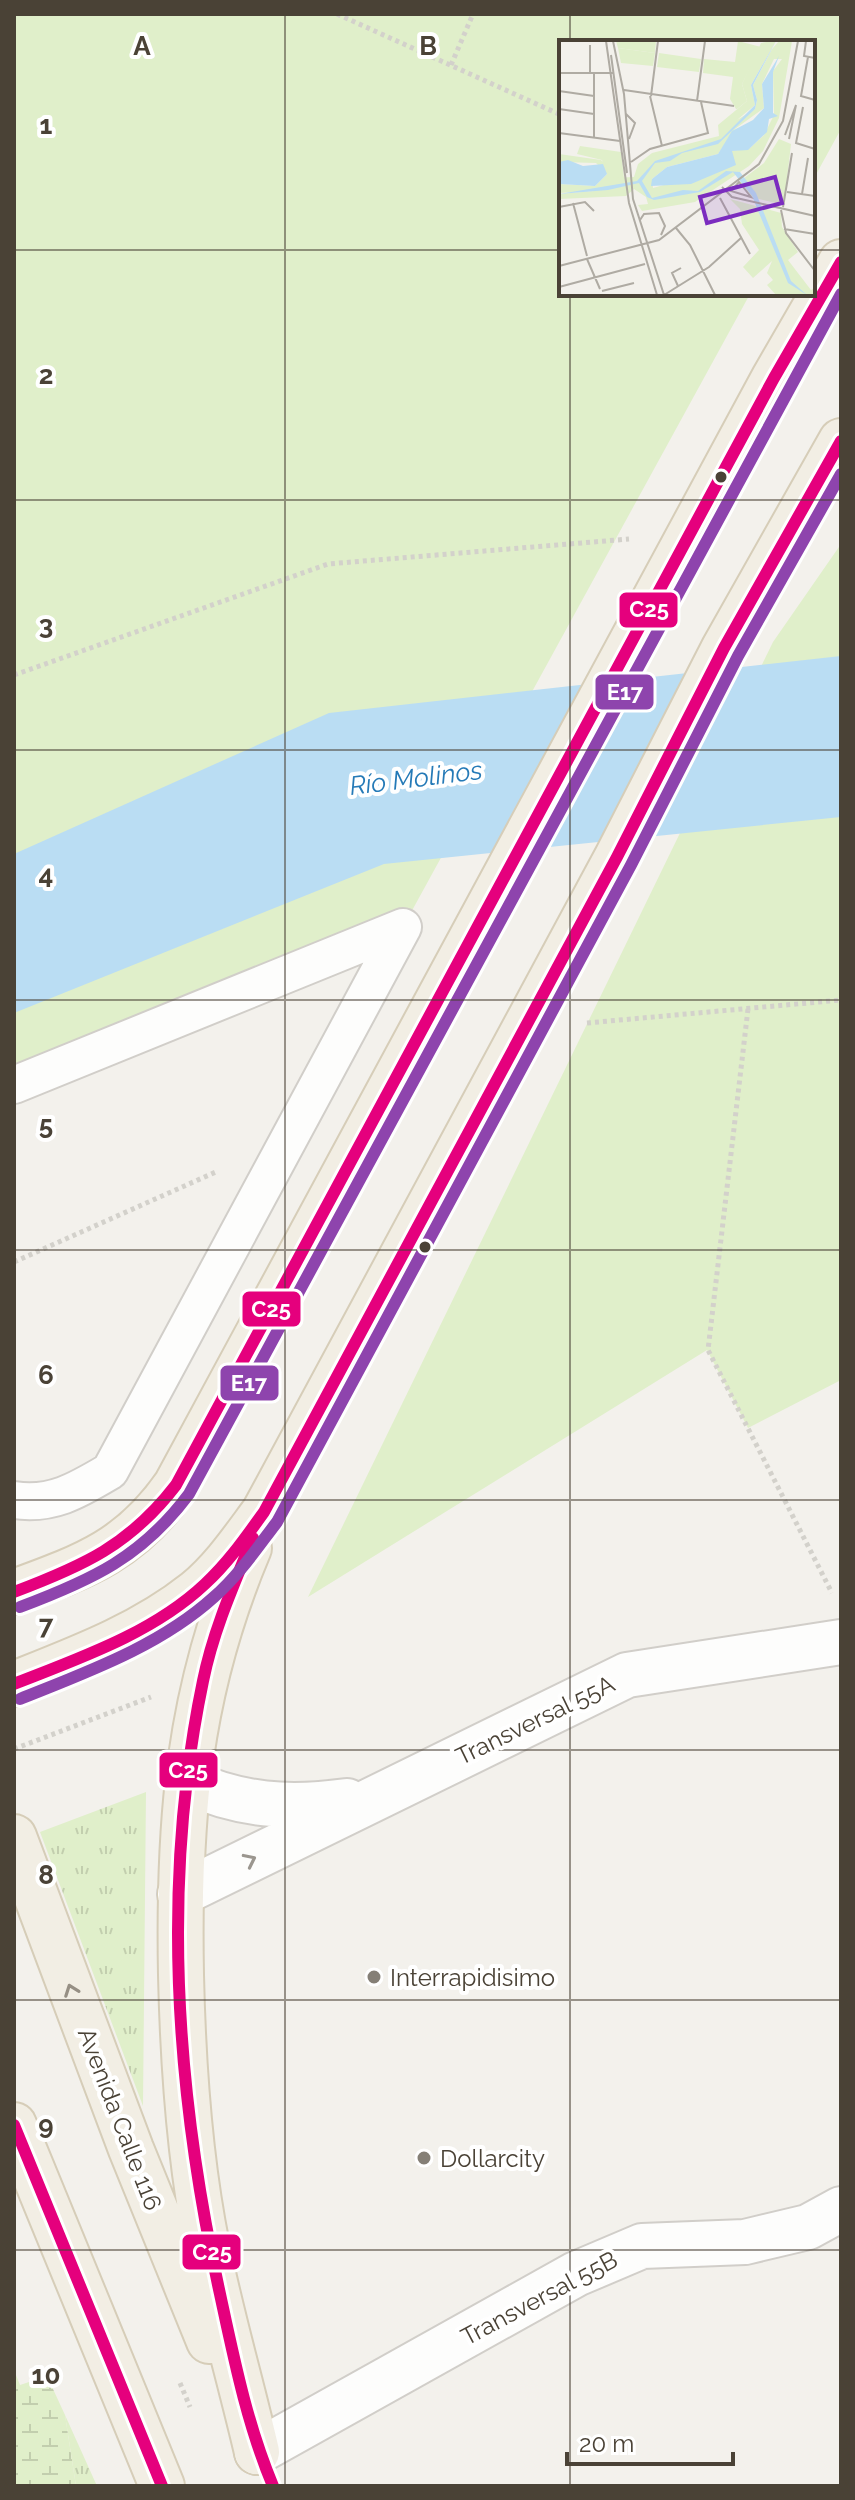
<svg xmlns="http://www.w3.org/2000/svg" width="855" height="2500" font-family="Raleway,sans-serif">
  <defs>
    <pattern id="grass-tufts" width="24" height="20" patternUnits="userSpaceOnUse" patternTransform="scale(2)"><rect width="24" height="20" fill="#e0efca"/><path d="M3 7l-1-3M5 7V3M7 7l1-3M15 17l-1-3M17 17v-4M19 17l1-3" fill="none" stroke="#c2ceae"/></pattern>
    <pattern id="wetland-marsh" width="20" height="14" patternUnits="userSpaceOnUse" patternTransform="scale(2)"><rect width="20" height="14" fill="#e0efca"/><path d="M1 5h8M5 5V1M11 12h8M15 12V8" fill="none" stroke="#c2ceae"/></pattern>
  </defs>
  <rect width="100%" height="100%" fill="#f3f1ec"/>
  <path fill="url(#grass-tufts)" d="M146,1792l-3,314 -103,-274z
    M65,2415l32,71h-21z"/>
  <path fill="url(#wetland-marsh)" d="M14,2370l6,15 27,-9 18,39 11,71h-62z"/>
  <path fill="#e0efca" d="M14,14h827v115l-28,51v-138h-252v252h189l-347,633 -389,158z
    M841,544v836l-93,48 -41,-78 -399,247 465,-955z"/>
  <path fill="#baddf3" d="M841,656v161l-457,47 -370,149v-159l315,-141z"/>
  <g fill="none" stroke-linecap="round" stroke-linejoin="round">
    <defs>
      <path id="pedestrian" d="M14,1085l389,-158 -293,544c-32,19 -58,35 -96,29"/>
      <path id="minor" d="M186,1781c54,25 103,28 161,20
        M180,1894l447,-219 214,-33
        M257,2452l319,-178 66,-28 103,-4 63,-15 33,-18"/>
      <path id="primary" d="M249,1548c-61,144 -71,271 -68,427 2,90 8,182 26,271 14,69 34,137 50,206
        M14,1592c71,-26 117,-42 162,-107l598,-1107 67,-116
        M14,1684c63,-25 128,-49 182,-92 27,-22 47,-52 68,-80l353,-655 107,-209 117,-207
        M14,1837l117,312 78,192
        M14,2125l148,361"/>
    </defs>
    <use href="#pedestrian" stroke="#d1cec9" stroke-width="40"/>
    <use href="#minor" stroke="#d1cec9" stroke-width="48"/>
    <use href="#primary" stroke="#d6cdb8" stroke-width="48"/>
    <path stroke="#d3d1cb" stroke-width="5" stroke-dasharray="4 4" stroke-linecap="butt" d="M337,14l224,101
      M451,65l22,-51
      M14,675l314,-111 301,-25
      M748,1009l-40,341 124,243
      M587,1023l254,-23
      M14,1262l204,-91
      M14,1749l137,-52
      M180,2383l10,24"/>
    <use href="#pedestrian" stroke="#fdfdfc" stroke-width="36"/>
    <use href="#minor" stroke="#fdfdfc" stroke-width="44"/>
    <use href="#primary" stroke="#f2eee4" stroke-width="44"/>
    <defs>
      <path id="bus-1" d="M253,1538c-19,46 -40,93 -50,143 -42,201 -27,413 17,613 14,65 27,130 53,192
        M14,1592c69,-26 116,-47 162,-107l598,-1107 67,-116
        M14,1684c66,-26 139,-51 191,-100 23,-21 41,-47 59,-72l353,-655 107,-209 117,-207
        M14,2125l148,361"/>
      <path id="bus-2" d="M20,1607c72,-27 122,-50 169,-113l652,-1200
        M20,1699c67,-27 140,-53 194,-102 25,-22 43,-49 63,-75l354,-657 107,-209 103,-182"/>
    </defs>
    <use href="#bus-1" stroke="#fff" stroke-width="18"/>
    <use href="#bus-2" stroke="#fff" stroke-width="18"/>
    <use href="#bus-1" stroke="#e5007d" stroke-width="12"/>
    <use href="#bus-2" stroke="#8e44ad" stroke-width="12"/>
  </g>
  <defs><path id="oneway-chevron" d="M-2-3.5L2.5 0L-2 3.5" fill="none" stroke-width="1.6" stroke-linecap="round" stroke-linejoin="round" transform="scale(2)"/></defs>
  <use stroke="#9b968f" href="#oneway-chevron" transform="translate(250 1860) rotate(-26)"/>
  <use stroke="#968f84" href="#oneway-chevron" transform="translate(71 1990) rotate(-110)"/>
  <path fill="none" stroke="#4a4236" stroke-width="2" stroke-opacity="0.55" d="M285,14v2472M570,14v28M14,250h547M813,250h28M570,294v2192M14,500h827M14,750h827M14,1000h827M14,1250h827M14,1500h827M14,1750h827M14,2000h827M14,2250h827"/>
  <g fill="#4a4236" stroke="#fff" stroke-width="3">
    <circle cx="721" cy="477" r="7"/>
    <circle cx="425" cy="1247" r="7"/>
  </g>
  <g fill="#857f76" stroke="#fff" stroke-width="3">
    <circle cx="374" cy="1977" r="8"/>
    <circle cx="424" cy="2158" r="8"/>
  </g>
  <g text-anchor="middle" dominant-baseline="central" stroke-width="8" stroke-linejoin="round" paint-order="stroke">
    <g font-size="24" fill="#4a4236" stroke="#fff">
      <text transform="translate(535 1720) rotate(-26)">Transversal 55A</text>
      <text transform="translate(120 2119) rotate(69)">Avenida Calle 116</text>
      <text transform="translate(539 2298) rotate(-28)">Transversal 55B</text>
    </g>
    <g font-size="24" fill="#4a4236" stroke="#fff" text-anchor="start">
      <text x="390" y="1977">Interrapidisimo</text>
      <text x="440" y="2158">Dollarcity</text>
    </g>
    <g font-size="26" font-style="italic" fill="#257ab7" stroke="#fff">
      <text transform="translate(416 778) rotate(-7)">Río Molinos</text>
    </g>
  </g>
  <g transform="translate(559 40)">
    <rect width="256" height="256" fill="#f3f1ec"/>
    <path d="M57,1h40l-1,12 -37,-5z" fill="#e0efca"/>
    <path d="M21,106l41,6 3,26 -15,1 -7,-19 -25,-6z" fill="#e0efca"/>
    <path d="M213,1h4l-25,44 4,20 -18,15 18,-11 2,-9 -4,-15 19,-36 7,-8h13l-13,77 -16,33 -14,15 -54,36 -53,9 -4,-6 10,-1 -2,-7 -12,-8 -8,7 -67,3v-5l35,-3 -35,2v-9l36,2 12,-12 -11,-11 -37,-1v-8l42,6 9,8v10l24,-1 4,-13 14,-11 67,-17 -1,-11 29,-24 -5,-17 19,-41zM215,19h8l-9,12 1,44 -10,20 -14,13 -18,3 -2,15 -77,22 -1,-9 15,-12 51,-13 17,-25 29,-21 -2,-24z" fill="#e0efca" fill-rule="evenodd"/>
    <path d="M179,1l23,6 -19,37 5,17 -10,8h-1l-6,-10 3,-22 -30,-4 1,-14 31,3zM59,8l37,5 -2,13 -32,-3zM100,13l42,6 -2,13 -42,-5zM220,99l12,5 -7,61 -33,-8 -12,-15 25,-19zM171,159l51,14 1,14 16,25 -10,8 23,30 4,-3v8h-39l-9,-10 6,-5 -6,-7 5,-12 -19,17 -10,-11 16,-17 -17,-26 -2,-15z" fill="#e0efca"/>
    <path d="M217,1l-23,44 4,15 -2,9 -37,35 -36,9 -12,8 -15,2 -13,18 10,17 31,-8 15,1 28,-20 14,1 16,21 35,88 16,14 -19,-12 -36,-87 -19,-24 -33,20 -46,8 -7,-3 -8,-14 -31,7 -49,4 78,-13 18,-20 66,-22 34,-34 -4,-20zM220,16l-6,16v41l5,3 -9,3 -2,13 -19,18 -16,1 4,14 -45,19 -40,2 1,-7 15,-12 51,-13 14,-23 21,-11 11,-12 -2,-24zM9,120l15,6 20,-2 4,10 -12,12 -36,-2v-22z" fill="#baddf3"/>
    <path fill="none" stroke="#afaba3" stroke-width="2" d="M47,1l23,162 28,92M54,1l11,53 9,105 31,96M247,1l-2,15 11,2M52,15l16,118M249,17l-7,39 14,4M0,33h54M31,33v-28M65,50l110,16M0,51l35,5M91,56l12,50M92,56l7,-55M138,61l8,-60M244,67l-7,36 19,6M0,69l35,5M67,74l9,9 -6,16M0,93l61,8M226,95l11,-30 -7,34M35,97v-64M72,122l19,-13 58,-16 -7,-31M180,142l12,15 -20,-6zM163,147l10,10 83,19M228,152l28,4M243,154l6,-36M161,158l30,56M14,163l14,53M0,167l26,-5 9,9M224,167l9,-54M222,170l5,23 29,38M81,180l4,-6 15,-1 6,13 -4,9M117,188l14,17 25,50M225,189l31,5M28,219l13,30M0,226l100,-26 100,-76 24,-43 15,-80M119,246l-6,-13 9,-5M0,247l86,-23M43,251l32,-8M105,255l45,-28 32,-29"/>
    <path fill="#7b2cbf" fill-opacity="0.15" stroke="#7b2cbf" stroke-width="4" d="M216,137l7,26 -75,20 -7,-26z"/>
    <rect width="256" height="256" fill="none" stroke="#4a4236" stroke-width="4"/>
  </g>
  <g font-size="26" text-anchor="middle" font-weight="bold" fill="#4a4236" stroke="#fff" stroke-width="8" stroke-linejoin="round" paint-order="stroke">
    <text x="142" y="55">A</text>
    <text x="428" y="55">B</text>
    <text x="46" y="134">1</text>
    <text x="46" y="384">2</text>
    <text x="46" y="634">3</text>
    <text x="46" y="884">4</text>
    <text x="46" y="1134">5</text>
    <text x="46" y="1384">6</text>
    <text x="46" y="1634">7</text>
    <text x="46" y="1884">8</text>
    <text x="46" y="2134">9</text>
    <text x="46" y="2384">10</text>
  </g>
  <g stroke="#fff" stroke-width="3">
    <rect x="618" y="591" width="61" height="38" rx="8" fill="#e5007d"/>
    <rect x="594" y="673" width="61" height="38" rx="8" fill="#8e44ad"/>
    <rect x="241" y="1290" width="61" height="38" rx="8" fill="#e5007d"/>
    <rect x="219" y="1364" width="61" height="38" rx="8" fill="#8e44ad"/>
    <rect x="158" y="1751" width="61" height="38" rx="8" fill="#e5007d"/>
    <rect x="181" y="2233" width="61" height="38" rx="8" fill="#e5007d"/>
  </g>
  <g font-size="22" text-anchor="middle" font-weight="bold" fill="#fff">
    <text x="649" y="617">C25</text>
    <text x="625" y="700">E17</text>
    <text x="271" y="1317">C25</text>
    <text x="249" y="1391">E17</text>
    <text x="188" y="1778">C25</text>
    <text x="212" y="2260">C25</text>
  </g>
  <rect width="855" height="2500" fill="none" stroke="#4a4236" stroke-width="32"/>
  <path d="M567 2452v12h166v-12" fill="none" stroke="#4a4236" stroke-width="4"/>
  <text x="579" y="2452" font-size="24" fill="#4a4236" stroke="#ffffff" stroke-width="6" paint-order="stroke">20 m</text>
</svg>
